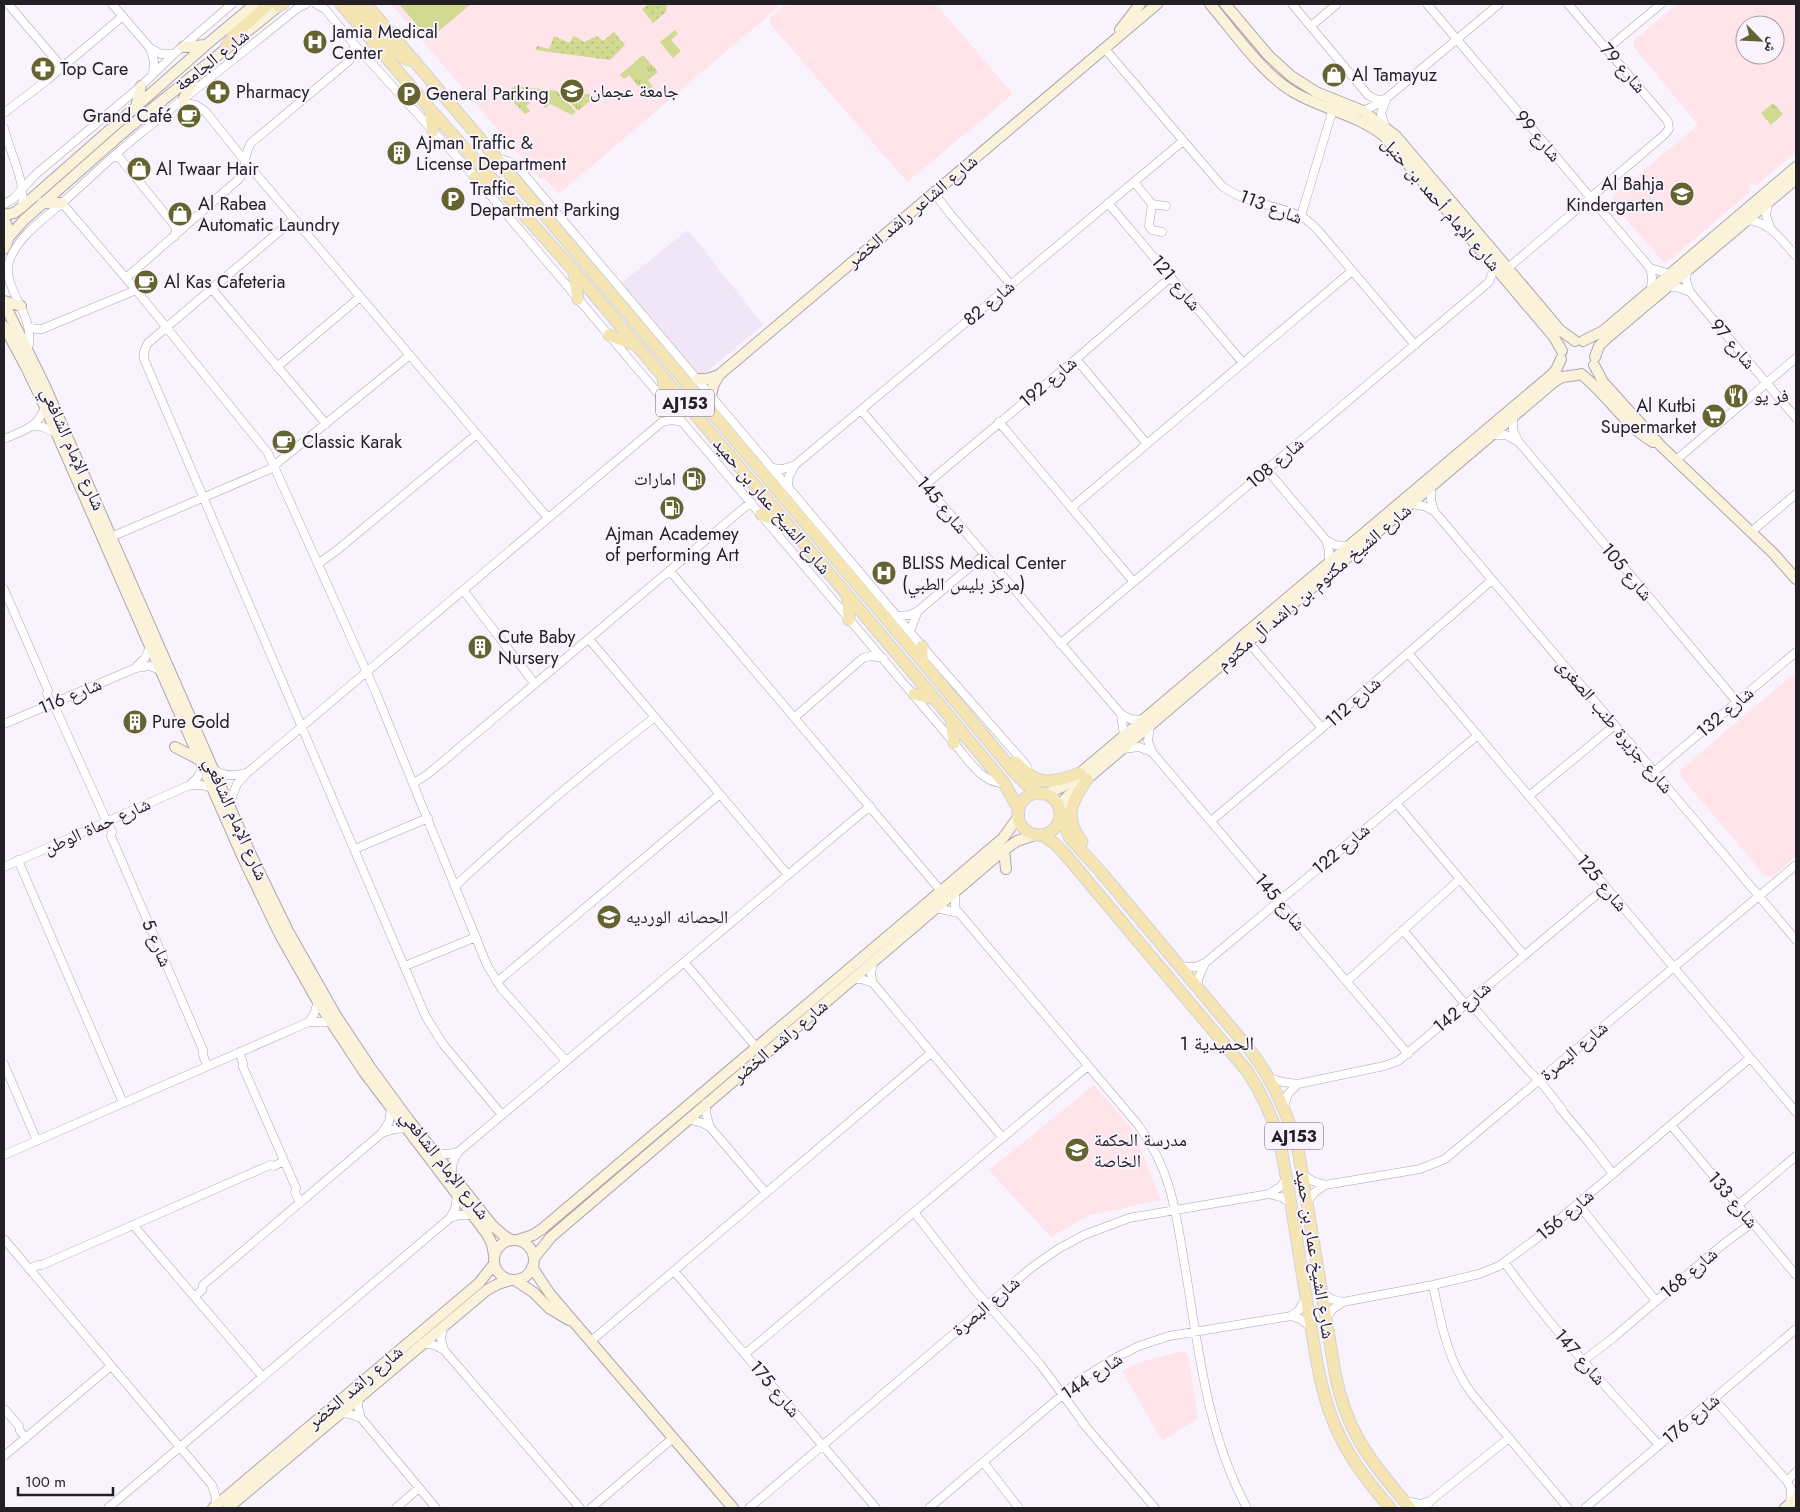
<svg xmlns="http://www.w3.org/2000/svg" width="1800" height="1512" font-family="Jost,'Noto Naskh Arabic',sans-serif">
  <defs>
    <pattern id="grass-tufts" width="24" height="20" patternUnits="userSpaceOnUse" patternTransform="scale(1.25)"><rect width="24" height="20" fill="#d0da90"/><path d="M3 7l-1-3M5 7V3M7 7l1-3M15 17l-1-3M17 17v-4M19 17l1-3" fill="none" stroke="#b2bb7c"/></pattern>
    <pattern id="garden-dots" width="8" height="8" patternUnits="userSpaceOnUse" patternTransform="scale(1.25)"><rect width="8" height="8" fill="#d0da90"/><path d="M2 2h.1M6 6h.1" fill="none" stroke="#b2bb7c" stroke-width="1.8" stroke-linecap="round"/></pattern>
  </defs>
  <rect width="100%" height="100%" fill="#f9f3fd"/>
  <path fill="#f0e6f7" d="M688,230l75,95 -66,55 -78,-95z"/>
  <path fill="#ffe4e9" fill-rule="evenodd" d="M391,4h391l-223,190 -14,-15 -6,-1z
    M786,4h150l77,90 -106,88 -137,-158v-7z
    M1677,4h119v148l-39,33 -9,-2 3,5 -1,4 -85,72 -53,-61 1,-7 85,-71 -64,-78v-7zM1745,25h30v30h-30z
    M1796,672v184l-24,21 -7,-1 -85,-100 1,-7z
    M1094,1085l39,45 28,70 -71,15 -39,22 -62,-67z
    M1182,1351l6,3 10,64 -36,23 -40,-70 19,-9z"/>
  <path fill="url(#grass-tufts)" d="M675,30l3,4 -7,6 10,11 -8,7 -13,-16z
    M643,55l15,17 -10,8 5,7 -5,4 -5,-6 -4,2 -10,-12 -5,4 -4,-4z
    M514,86l43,5 19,21 -4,3 -22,-11 -5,4 -9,-10 -10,8 4,5 -5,3 -17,-18v-3z
    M560,91l34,4 1,2 -17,14z
    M1773,103l10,11 -12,11 -10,-12z"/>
  <path fill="#d0da90" d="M399,4h72l-42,35z"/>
  <path fill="url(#garden-dots)" d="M648,4h19l-1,8 -13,11 -11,-14z
    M614,32l11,13 -15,15 -74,-10 1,-4 12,3 5,-13 15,7 5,-7 10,6 13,-6 6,5z"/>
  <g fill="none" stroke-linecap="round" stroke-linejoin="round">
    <defs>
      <path id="street" d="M8,4l54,63
        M112,4l38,44 11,6h13
        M316,4l9,5 29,35 121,133 479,566c13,15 28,41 50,40
        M1292,4l76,91 9,5 9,-1
        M1427,4l223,264 2,9 -1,12
        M1311,26l26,-22
        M150,48l4,13 -1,13
        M1105,49l117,137c24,18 54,18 80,31 8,4 14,11 20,18l93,110
        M1607,49l54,-45
        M180,102l16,3 9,6 40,50 303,357
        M1363,111l19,-9 117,-98
        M4,113l43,-33 76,-64
        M1385,126l-4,-13 5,-13
        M4,128c6,26 22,52 18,79
        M113,157h6l56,69 1,5 -2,6
        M497,158l11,3 10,6 404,479 105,120
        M1134,182l18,22 14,2
        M934,193l17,22 60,70
        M62,203l74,87 132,163 108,240 111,272 14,23 65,73
        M1108,203l135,160
        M1768,203l-2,12 4,12
        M4,204l9,-5 22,-24 106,-89 33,-32 58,-50
        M1152,204l-3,22 3,4 10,2
        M1301,216l32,-107
        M294,219l-146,124 -4,9v7l282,658 17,27 59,71
        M1746,220c24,1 35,20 50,36
        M1508,268l156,-133 5,-6 -1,-7 -2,-3 -98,-115
        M1650,268l20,6
        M1687,270l-1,11 4,11 106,126
        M126,278l113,-99c8,-11 4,-24 12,-36l98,-82 5,-10v-7
        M1668,286l12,2 10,4
        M212,289l114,135
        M29,327l7,2h6l94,-39
        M28,349c9,-33 -27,-61 -19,-87 8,-25 34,-42 53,-59 25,-22 48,-45 74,-66 54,-44 109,-86 163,-130l7,-3
        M1076,359l71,85
        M277,367l83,-70
        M861,410l260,304 9,5 14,1
        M1513,417v13l5,11 219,261
        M999,422l134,159
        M34,426l9,1 13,6
        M1493,435h13l11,6
        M4,439c18,-8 34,-11 41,-32
        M1676,460l120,-102
        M773,468l10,1 12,-4 388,-324
        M1267,470l59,70 3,11v12
        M925,485l151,-126 95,-82
        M788,487l1,-11 6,-11
        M1431,488v12l3,11
        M1412,504l12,2 10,5 362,429
        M1071,508l281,-237
        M1751,532l45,-38
        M111,537l159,-68 140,-114
        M1326,540l9,5 14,1
        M319,563l17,-12 141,-117
        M670,571l271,320
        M4,589l44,101 -1,4 4,10
        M463,590l72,94
        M897,616l13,-1 8,-4 66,-56
        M910,631l8,-20
        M589,639l199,236
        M1249,643l73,85
        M1060,644l429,-362 6,-16
        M1409,654l387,458
        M137,666l8,-8 5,-11
        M53,703l54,119
        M1121,714l3,22
        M795,717l68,-59 8,-2 12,2
        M4,724l132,-56 14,-2 10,4
        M1150,726l-2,15 4,11 256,302
        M1123,749l16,-2 13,5
        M213,769c10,7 20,8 32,4
        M1654,772l142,-120
        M414,783l14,-9 323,-272
        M190,785h11l11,3
        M1529,796l86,-71
        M1396,803l128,152
        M229,805l8,-21 10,-11 415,-351 10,-2 10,2
        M1211,821l111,-93 170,-148
        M107,822l5,10 -1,4 92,214v5l4,11
        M355,849l73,-31
        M18,860l105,243
        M4,867l186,-82 7,-7 6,-11
        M455,886c64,-59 131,-116 200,-169
        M955,892v16l184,218c35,49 37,91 47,147 13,81 22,163 61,235
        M936,908l23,5
        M1403,930l62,74
        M684,962l73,86
        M873,962l-2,12 2,9 130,155
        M405,966l71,-29
        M1179,966l16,1 10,-4 273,-228
        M853,979h8l12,4
        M1347,981l113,-102
        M497,982l223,-188
        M1198,990v-11l7,-16
        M1469,1002l60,69 10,9 23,29
        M309,1022l5,-8 4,-12
        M239,1052l4,11v4l53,121 -1,4 5,11
        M4,1064l33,77
        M1269,1078l14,4 15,2 86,-18 14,-5 208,-174
        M706,1103v10l4,14 56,66
        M1284,1107l4,-13 10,-10
        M1559,1107l31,37 23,30
        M688,1119l14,4 8,4
        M1671,1125l125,150
        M382,1133l13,-4 12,-1
        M437,1154h11l10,-2
        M4,1155l305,-133h22
        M452,1173l1,-12 5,-9 412,-346
        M1302,1174l11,7 12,4 95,-16 25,-10 351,-294
        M1269,1194l12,3 11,7
        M1307,1202l8,-10 10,-7
        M1578,1204l78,97
        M1738,1205l58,-49
        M914,1212l59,76 67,76 45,61
        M450,1218l10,-3h11
        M134,1226l128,150
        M4,1239l208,246 4,13 -1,9
        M1505,1263c46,65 101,124 154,182
        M29,1269l9,-4h4l228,-100 4,1 10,-5
        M674,1271l202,237
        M1433,1285c8,39 15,77 39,109l96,114
        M1321,1291l10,8 12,3
        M195,1296l7,-6 1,-5 179,-152 7,-11 2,-13
        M1291,1316l9,3 11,8
        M1325,1319l8,-10 10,-7 90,-17 46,-11 20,-8 37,-27 214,-181
        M443,1327l-2,12 3,11
        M591,1341l340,-288
        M422,1343l12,2 10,5 136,158
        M745,1354l343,-288
        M1583,1361l30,-23 109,-93 30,-22
        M359,1396l-1,11 3,11 75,90
        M1714,1399l73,82 4,8 -1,15
        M4,1409l15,17 1,5 6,7
        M339,1413l11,1 11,4
        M1082,1422l73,86
        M4,1456l107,-90
        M983,1462l36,46
        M1787,1481l9,-9
        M1406,1501l14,3 10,-3
        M108,1508l342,-290 5,-9 2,-13
        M396,1508l23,-20
        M591,1508l82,-70
        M749,1508l282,-240 27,-19 26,-14 45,-17 140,-24 11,-7 7,-9
        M929,1508l151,-128 33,-21 26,-13 30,-10 122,-20 8,-6 7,-12
        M1426,1508l4,-7 79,-63
        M1585,1508l211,-179"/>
      <path id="secondary" d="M1210,4c24,28 53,71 85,89 30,17 61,21 89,43l170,201 8,14
        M1225,4l44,52 22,20 25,16 47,19 33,25 164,194 15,11
        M1120,30l20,-26
        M183,47l23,-2
        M183,100l13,-26
        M136,107l5,-21
        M42,203h20
        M4,215l10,-2 8,-6 184,-162 49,-41
        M4,220c7,10 6,19 0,29
        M9,237l15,-17 102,-90 155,-126
        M4,301l17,5
        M4,303l40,81 169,385 38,86 37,76 47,83 35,53 38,52 84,106 11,10 8,5
        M4,326l23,43 18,38 198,451 37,77 38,67 46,70 123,162 5,10 2,11
        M1583,341l20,-10 193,-164
        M1595,357l4,-11 8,-8 189,-159
        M1594,365l9,17 58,64 112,107 23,26
        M1581,374c27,21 43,51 72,68
        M697,379h10l12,-4
        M711,396l2,-10 6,-11 438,-371
        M175,747l25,13
        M1045,794l17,-7 18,-14 470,-397 6,-6 5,-11
        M1060,811l5,-12 9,-9 480,-408 8,-5 15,-2
        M1004,850l2,19
        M494 1260a20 20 0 1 1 40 0a20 20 0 1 1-40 0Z
        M518,1240l15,-5 9,-6 399,-338 62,-53 16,-22
        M534,1258l17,-21 453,-387 13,-9 18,-6
        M532,1267l18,27 183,214
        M515,1280l18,12 16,16 20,12
        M213,1508l266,-225 15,-19
        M228,1508l259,-218 11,-6 13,-4
        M1785,1508l11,-9"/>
      <path id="primary" d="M341,4l89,105 144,162 361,428 69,84 15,27
        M354,4l44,51 10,5h6
        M366,4l556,657 93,112 11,11 15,10
        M278,6l5,-2
        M226,47l9,-13 34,-30
        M430,109l3,22
        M475,177l20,4
        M574,273l4,26
        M609,335l24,9
        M663,377l3,25
        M761,514l26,11
        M848,596l1,24
        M922,646v15
        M914,694l21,5
        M951,719l3,24
        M1016,762c21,26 36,21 64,11
        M1018 814a21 21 0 1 1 42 0a21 21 0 1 1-42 0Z
        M1060,817l10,21 30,33 149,178c24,30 38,63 49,100l37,224c12,62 37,89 75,135
        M1042,835l12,8 10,10 183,218c16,24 27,49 34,77 11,57 19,115 29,172 6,37 11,76 27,110 13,30 33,54 53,78
        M1082,842c-19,-26 -11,-39 5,-63"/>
    </defs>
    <use href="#street" stroke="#aca6b0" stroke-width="9"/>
    <use href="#secondary" stroke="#aca6b0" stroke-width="12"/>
    <use href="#primary" stroke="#d3d2d3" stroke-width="13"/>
    <use href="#street" stroke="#fff" stroke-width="8"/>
    <use href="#secondary" stroke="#faf2d9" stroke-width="10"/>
    <use href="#primary" stroke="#f5e5b3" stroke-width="11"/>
  </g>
  <defs>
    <symbol id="hospital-disc" viewBox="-11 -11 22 22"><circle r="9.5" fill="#656330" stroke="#f9f3fd"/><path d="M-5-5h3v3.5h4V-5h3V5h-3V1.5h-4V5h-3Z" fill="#fff"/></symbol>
    <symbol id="pharmacy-disc" viewBox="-11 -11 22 22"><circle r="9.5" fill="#656330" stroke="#f9f3fd"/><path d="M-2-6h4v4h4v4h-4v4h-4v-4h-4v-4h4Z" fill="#fff"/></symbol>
    <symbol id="shop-disc" viewBox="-11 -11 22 22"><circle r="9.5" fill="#656330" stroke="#f9f3fd"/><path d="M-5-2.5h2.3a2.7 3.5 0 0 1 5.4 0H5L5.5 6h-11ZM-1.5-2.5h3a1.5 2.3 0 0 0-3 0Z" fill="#fff"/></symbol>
    <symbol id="university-disc" viewBox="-11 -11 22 22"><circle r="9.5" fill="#656330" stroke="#f9f3fd"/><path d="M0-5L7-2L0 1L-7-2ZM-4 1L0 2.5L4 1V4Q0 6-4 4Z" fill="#fff"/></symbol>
    <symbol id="parking-disc" viewBox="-11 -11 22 22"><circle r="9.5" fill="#656330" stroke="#f9f3fd"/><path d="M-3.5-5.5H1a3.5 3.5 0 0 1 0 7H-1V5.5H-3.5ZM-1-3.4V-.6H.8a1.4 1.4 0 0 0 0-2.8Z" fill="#fff"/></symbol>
    <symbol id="cafe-disc" viewBox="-11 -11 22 22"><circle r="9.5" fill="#656330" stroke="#f9f3fd"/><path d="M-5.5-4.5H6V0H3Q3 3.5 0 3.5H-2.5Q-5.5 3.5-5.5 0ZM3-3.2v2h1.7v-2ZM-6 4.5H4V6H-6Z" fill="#fff"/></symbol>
    <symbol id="building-disc" viewBox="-11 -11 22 22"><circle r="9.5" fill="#656330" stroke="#f9f3fd"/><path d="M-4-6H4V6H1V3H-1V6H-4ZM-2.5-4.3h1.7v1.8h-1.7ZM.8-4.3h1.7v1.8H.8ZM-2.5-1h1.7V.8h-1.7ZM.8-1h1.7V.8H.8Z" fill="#fff"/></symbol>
    <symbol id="school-disc" viewBox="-11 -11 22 22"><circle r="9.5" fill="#656330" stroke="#f9f3fd"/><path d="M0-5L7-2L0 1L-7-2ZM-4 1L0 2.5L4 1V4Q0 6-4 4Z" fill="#fff"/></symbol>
    <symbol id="restaurant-disc" viewBox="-11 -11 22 22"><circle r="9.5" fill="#656330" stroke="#f9f3fd"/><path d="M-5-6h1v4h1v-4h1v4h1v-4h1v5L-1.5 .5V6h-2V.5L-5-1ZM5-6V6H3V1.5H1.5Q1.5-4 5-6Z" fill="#fff"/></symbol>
    <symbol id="supermarket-disc" viewBox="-11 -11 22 22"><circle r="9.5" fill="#656330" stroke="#f9f3fd"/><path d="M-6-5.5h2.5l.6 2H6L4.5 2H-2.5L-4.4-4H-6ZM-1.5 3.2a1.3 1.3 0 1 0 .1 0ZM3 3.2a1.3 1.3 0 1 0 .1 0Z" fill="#fff"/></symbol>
    <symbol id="fuel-disc" viewBox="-11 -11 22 22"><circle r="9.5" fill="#656330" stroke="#f9f3fd"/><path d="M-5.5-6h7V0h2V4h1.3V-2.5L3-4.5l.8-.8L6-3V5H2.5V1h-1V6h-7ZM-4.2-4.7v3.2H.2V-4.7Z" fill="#fff"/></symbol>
  </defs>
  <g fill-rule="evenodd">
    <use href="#hospital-disc" x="301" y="28" width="28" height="28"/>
    <use href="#pharmacy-disc" x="29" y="55" width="28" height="28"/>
    <use href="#shop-disc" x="1320" y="61" width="28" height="28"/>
    <use href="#university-disc" x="558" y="77" width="28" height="28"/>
    <use href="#pharmacy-disc" x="204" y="78" width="28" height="28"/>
    <use href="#parking-disc" x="395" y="80" width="28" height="28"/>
    <use href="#cafe-disc" x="175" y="102" width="28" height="28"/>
    <use href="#building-disc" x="385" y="139" width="28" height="28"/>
    <use href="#shop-disc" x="125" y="155" width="28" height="28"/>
    <use href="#school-disc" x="1668" y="180" width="28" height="28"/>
    <use href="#parking-disc" x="439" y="185" width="28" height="28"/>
    <use href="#shop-disc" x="166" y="200" width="28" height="28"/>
    <use href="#cafe-disc" x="132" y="268" width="28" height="28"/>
    <use href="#restaurant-disc" x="1722" y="382" width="28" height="28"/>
    <use href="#supermarket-disc" x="1700" y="402" width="28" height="28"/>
    <use href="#cafe-disc" x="270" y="428" width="28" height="28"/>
    <use href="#fuel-disc" x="680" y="465" width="28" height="28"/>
    <use href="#fuel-disc" x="658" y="494" width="28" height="28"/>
    <use href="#hospital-disc" x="870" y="559" width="28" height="28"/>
    <use href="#building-disc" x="466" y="633" width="28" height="28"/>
    <use href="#building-disc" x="121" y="708" width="28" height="28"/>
    <use href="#school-disc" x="595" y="903" width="28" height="28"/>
    <use href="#school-disc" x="1063" y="1136" width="28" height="28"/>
  </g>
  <g text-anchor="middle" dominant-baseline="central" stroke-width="4" stroke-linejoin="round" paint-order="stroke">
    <g fill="#f9f3fd" stroke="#625f65" stroke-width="1">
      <rect x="656" y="389.5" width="58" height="27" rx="4"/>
      <rect x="1265" y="1122.5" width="58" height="27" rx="4"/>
    </g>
    <g font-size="16" font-weight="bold" fill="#222024">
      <text x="685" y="403">AJ153</text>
      <text x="1294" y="1136">AJ153</text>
    </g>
    <g font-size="18" fill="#222024" stroke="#f9f3fd" text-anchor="start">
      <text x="332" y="32">Jamia Medical<tspan x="332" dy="21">Center</tspan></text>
      <text x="60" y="69">Top Care</text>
      <text x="1352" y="75">Al Tamayuz</text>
      <text x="590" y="91">جامعة عجمان</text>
      <text x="236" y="92">Pharmacy</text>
      <text x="426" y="94">General Parking</text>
      <text x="172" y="116" text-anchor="end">Grand Café</text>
      <text x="416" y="143">Ajman Traffic &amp;<tspan x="416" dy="21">License Department</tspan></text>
      <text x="156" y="169">Al Twaar Hair</text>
      <text x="1664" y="184" text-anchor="end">Al Bahja<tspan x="1664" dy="21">Kindergarten</tspan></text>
      <text x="470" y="189">Traffic<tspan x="470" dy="21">Department Parking</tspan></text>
      <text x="198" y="204">Al Rabea<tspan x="198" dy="21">Automatic Laundry</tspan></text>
      <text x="164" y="282">Al Kas Cafeteria</text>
      <text x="1754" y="396">فر يو</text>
      <text x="1696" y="406" text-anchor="end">Al Kutbi<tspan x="1696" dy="21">Supermarket</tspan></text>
      <text x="302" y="442">Classic Karak</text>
      <text x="676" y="479" text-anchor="end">امارات</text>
      <text x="672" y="534" text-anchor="middle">Ajman Academey<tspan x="672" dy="21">of performing Art</tspan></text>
      <text x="902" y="563">BLISS Medical Center<tspan x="902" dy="21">(مركز بليس الطبي)</tspan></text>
      <text x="498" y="637">Cute Baby<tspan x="498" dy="21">Nursery</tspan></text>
      <text x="152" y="722">Pure Gold</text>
      <text x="626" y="917">الحصانه الورديه</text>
      <text x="1094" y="1140">مدرسة الحكمة<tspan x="1094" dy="21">الخاصة</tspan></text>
    </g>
    <g font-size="18" fill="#222024" stroke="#f9f3fd">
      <text transform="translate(212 60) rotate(-38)">شارع الجامعة</text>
      <text transform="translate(1623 68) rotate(49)">شارع 79</text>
      <text transform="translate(1538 136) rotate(50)">شارع 99</text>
      <text transform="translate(1441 204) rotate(49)">شارع الإمام أحمد بن حنبل</text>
      <text transform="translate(1271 207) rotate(21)">شارع 113</text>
      <text transform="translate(912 211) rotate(-40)">شارع الشاعر راشد الخضر</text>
      <text transform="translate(1176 283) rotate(50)">شارع 121</text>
      <text transform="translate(989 303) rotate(-40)">شارع 82</text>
      <text transform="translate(1733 344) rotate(50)">شارع 97</text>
      <text transform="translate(1048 382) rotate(-40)">شارع 192</text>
      <text transform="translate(73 449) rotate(66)">شارع الإمام الشافعي</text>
      <text transform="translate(1275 463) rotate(-40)">شارع 108</text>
      <text transform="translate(942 505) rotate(50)">شارع 145</text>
      <text transform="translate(772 506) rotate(50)">شارع الشيخ عمار بن حميد</text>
      <text transform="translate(1627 572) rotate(50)">شارع 105</text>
      <text transform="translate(1314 587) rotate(-40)">شارع الشيخ مكتوم بن راشد آل مكتوم</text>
      <text transform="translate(70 696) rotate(-23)">شارع 116</text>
      <text transform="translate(1353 702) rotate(-41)">شارع 112</text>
      <text transform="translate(1725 712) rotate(-40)">شارع 132</text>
      <text transform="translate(1615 726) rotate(50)">شارع جزيرة طنب الصغرى</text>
      <text transform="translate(236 819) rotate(66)">شارع الإمام الشافعي</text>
      <text transform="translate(97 826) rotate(-24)">شارع حماة الوطن</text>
      <text transform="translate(1341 849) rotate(-40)">شارع 122</text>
      <text transform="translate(1602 883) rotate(50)">شارع 125</text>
      <text transform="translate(1280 902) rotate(50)">شارع 145</text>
      <text transform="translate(157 943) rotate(67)">شارع 5</text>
      <text transform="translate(1462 1007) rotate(-40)">شارع 142</text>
      <text transform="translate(780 1041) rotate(-40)">شارع راشد الخضر</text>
      <text transform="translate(1574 1051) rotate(-40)">شارع البصرة</text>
      <text transform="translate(445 1165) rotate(52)">شارع الإمام الشافعي</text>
      <text transform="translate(1733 1200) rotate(50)">شارع 133</text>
      <text transform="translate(1565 1215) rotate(-40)">شارع 156</text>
      <text transform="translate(1315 1254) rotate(81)">شارع الشيخ عمار بن حميد</text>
      <text transform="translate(1689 1273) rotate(-40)">شارع 168</text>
      <text transform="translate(986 1306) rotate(-40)">شارع البصرة</text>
      <text transform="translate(1580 1357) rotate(49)">شارع 147</text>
      <text transform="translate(1092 1376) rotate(-34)">شارع 144</text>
      <text transform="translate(355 1387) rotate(-40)">شارع راشد الخضر</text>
      <text transform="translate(775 1389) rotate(50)">شارع 175</text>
      <text transform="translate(1691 1419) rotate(-40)">شارع 176</text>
    </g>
    <g font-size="19" fill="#222024" stroke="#f9f3fd">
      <text x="1217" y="1043">الحميدية 1</text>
    </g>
  </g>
  <rect width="1800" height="1512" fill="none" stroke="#222024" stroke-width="10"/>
  <g transform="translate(1760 40) rotate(114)"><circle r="24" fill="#f9f3fd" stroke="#a39fa6"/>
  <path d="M0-4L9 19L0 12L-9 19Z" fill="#656330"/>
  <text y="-8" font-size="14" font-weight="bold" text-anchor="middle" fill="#222024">ش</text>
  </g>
  <path d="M18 1487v8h95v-8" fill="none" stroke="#222024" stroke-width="2.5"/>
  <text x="25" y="1487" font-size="15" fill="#222024" stroke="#f9f3fd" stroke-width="4" paint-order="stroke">100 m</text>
</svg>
